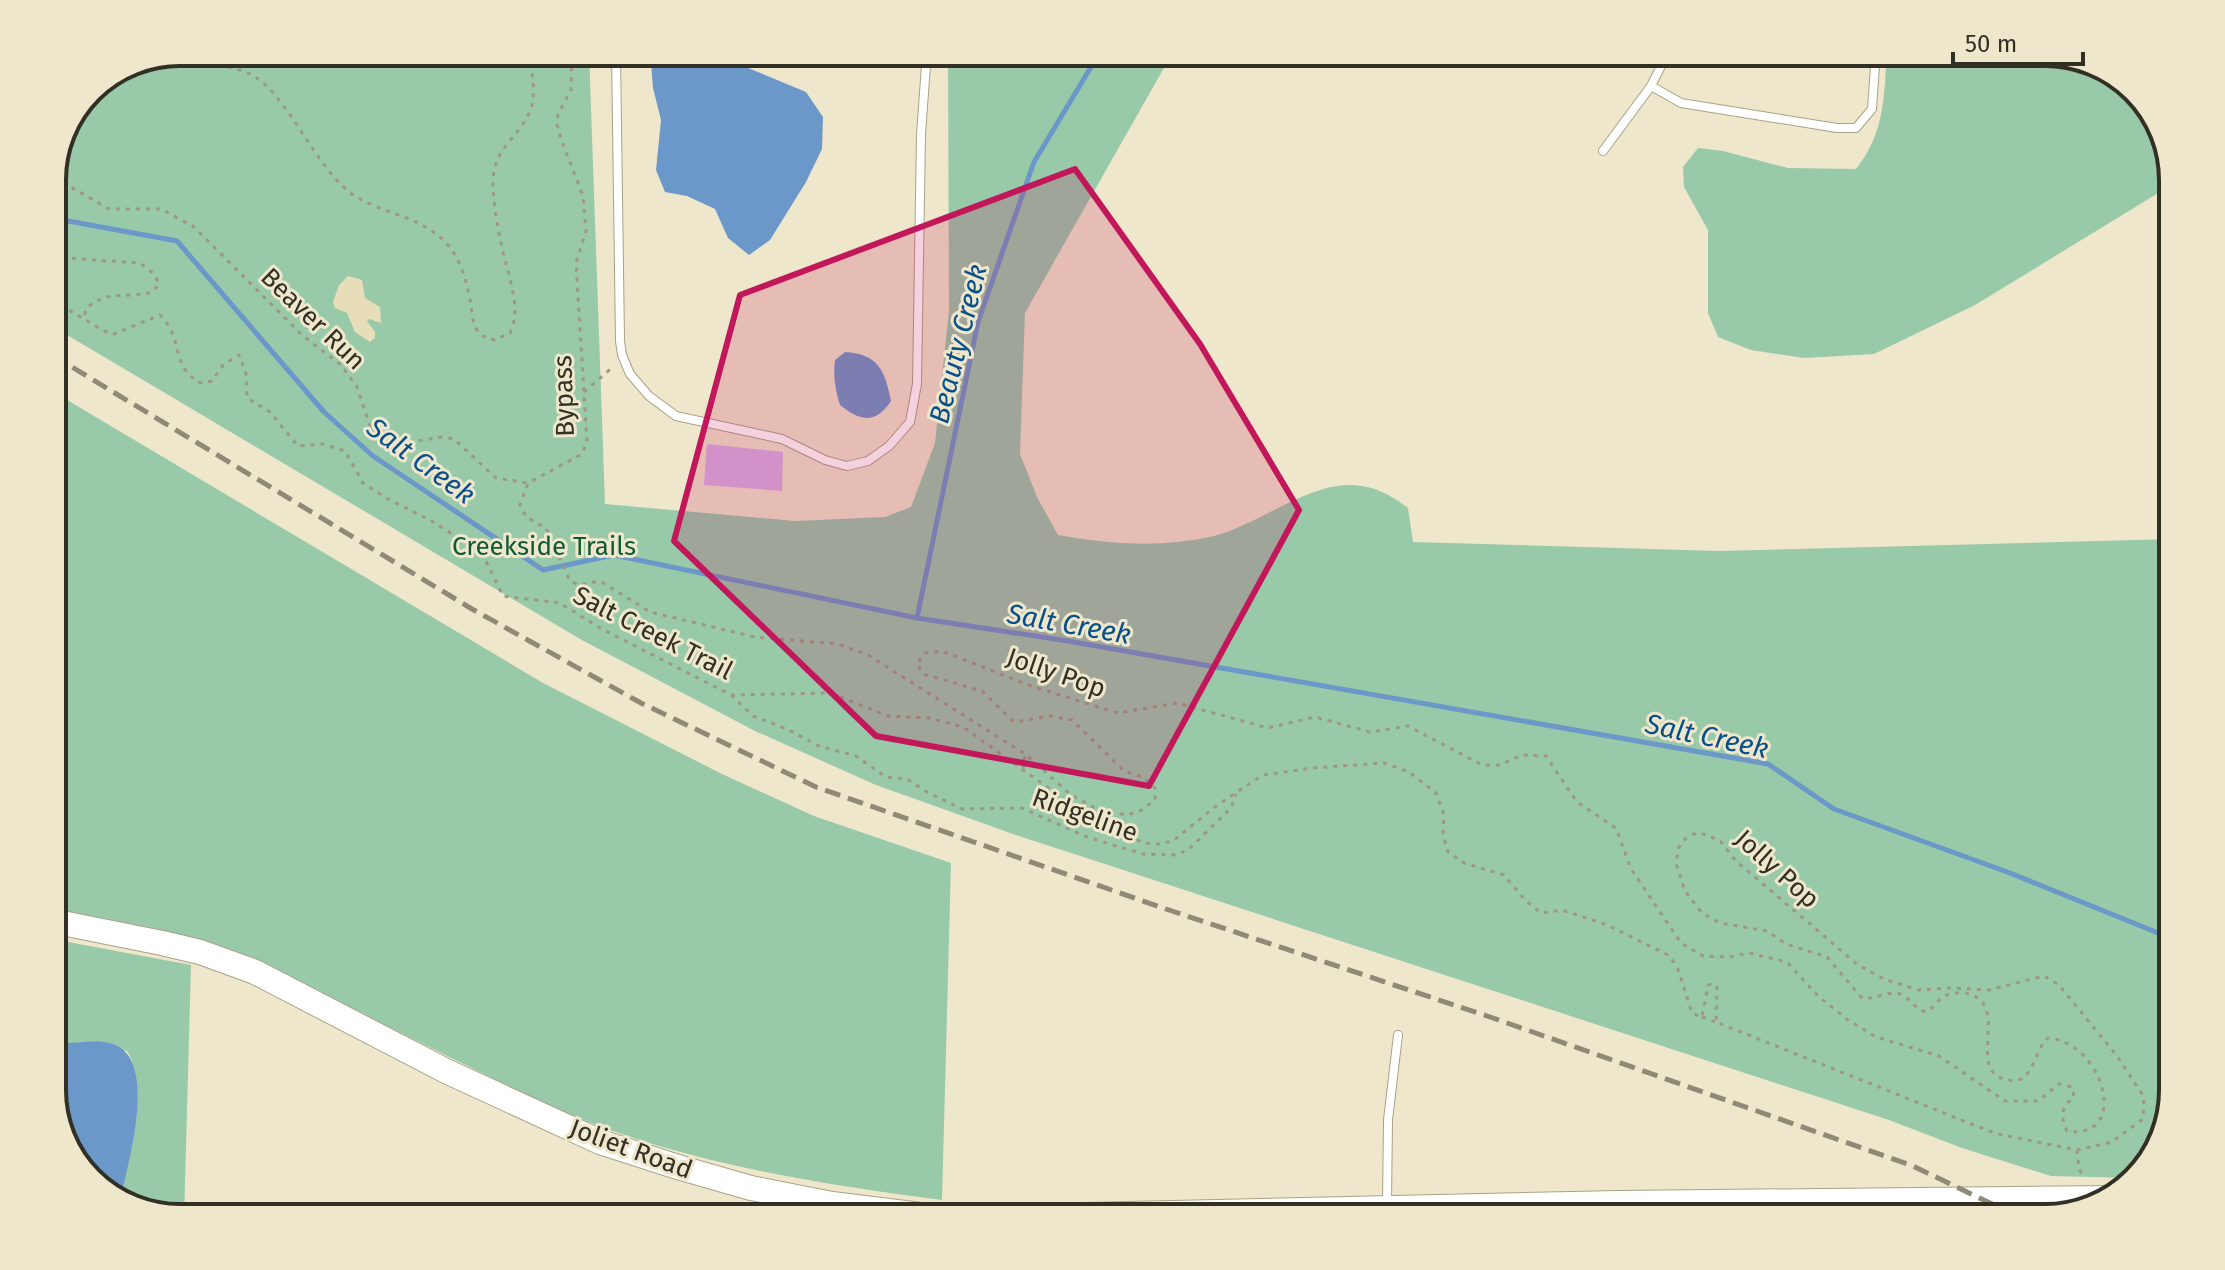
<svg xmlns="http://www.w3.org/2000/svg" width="2225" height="1270" font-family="'Fira Sans',sans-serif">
  <rect width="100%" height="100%" fill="#efe7cb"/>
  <path fill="#98c9a9" d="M180,52h409l16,452 190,17 90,-4 26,-10 24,-64 14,-133 -1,-258h225l-148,261 -5,141 17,43 21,38c50,9 101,13 152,2 55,-12 114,-72 172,-45 9,4 18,10 26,16l5,34 306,9 454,-12v552l-17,63 -24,24 -81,-2 -89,-28 -73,-28 -870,-284 -143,-51 -121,-54 -175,-92 -528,-313v-154l38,-83z
    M1887,52h158l64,17 43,40 21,63v12l-198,121 -101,49 -70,4 -53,-8 -33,-13 -10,-24v-83l-24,-43 -1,-20 15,-19 25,3 65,17 68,1c29,-36 28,-73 31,-117z
    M52,391l491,292 179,91 92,42 137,47 -9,337c-134,-17 -271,-40 -396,-95l-306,-152 -48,-15 -140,-29z
    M52,939l139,26 -7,253 -64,-16c8,-43 31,-113 7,-151l-40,-8h-35z"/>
  <path fill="#e7ddb8" d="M348,276l14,4 3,18 15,9 1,16 -12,-4 -2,2 8,11v6l-5,4 -15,-10 -8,-19 -12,-5 -2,-6 6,-17z"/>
  <path fill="#6b98c9" d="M672,52h38l96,40 17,25 -1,32 -16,33 -36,58 -21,15 -21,-17 -13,-29 -28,-13 -22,-4 -9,-22 5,-50 -8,-32 -2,-25z
    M845,352c33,2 40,18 46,49 -16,24 -31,20 -51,4 -5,-16 -7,-29 -5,-45z
    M52,1043c18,2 39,-4 57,0 53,11 18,122 11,159l-51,-48 -17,-56z"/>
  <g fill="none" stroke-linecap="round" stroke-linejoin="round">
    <path stroke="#6b98c9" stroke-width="5" d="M52,218l125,23 147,171 49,44 170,114 71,-15 303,63 151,23 700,123 66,45 176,64 163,66
      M917,618l61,-296 56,-160 66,-110"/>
  </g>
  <path fill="#d7afe7" d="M707,444l76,8 -1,39 -78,-6z"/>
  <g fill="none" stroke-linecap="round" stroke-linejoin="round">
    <defs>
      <path id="service" d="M616,52l4,289 2,14 8,19 19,22 27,20 106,23 43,21 22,6 21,-5 21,-15 21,-24 7,-38 4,-250 6,-82
        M1651,86l30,17 156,25h19l16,-19 4,-57
        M1603,151l48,-65 17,-34
        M1387,1203l1,-83 10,-85"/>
      <path id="secondary" d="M52,921l110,22 38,9 55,20 193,100 152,70 81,26 70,20 81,16 89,11 78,2 619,-14 494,-5"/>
    </defs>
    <use href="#service" stroke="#a9a287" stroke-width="10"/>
    <use href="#secondary" stroke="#a9a287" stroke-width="26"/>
    <path stroke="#9e9883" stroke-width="3" stroke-dasharray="4 6" stroke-linecap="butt" d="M158,61c28,6 66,1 90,12 39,17 66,96 107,123 28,18 68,21 91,47 15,16 21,40 25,61 1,8 1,17 5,24 4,8 11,11 19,12l15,-7c13,-26 -4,-63 -9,-90 -4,-20 -8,-41 -8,-61 1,-35 24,-42 36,-69 9,-19 2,-41 0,-61
      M52,190l19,-3 38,22h52l33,18 109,109 38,29 16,22 15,45 21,13 49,-8 12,2 42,39 32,5
      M52,257l88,6 13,10 6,10 -6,9c-26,7 -47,-3 -67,17l-2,9
      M52,300l52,31 10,3 46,-19c25,25 9,50 40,68l12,-2 12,-17 15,-9 7,19 1,24 23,14 28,34 25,-2 22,7 18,32 25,16 42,21 52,33 21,43 57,7 40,25 131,67 99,-2 58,23 41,2 34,9 101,72 10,19 26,12 54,15 19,-4 43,-35 47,-31 50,-7 71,-5 25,9 27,21 8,22 -1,20 5,17 16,11 40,12 21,25 16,13 21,-3 45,15 61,30 9,11 15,47 10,4 6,-32 7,-1 2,4 -1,34 278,111 83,17 35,-8 31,-23 1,-22 -27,-41 -58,-71 -15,-9 -55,14 -39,-2 -32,2 -34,-11 -26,-14 -122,-104 -15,-19 -13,-7 -12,-2 -10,5 -7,9 -3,16 9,28 17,22 18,10 47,8 19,13 41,13 35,41c13,2 27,-8 38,-4 11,4 14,15 26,18 8,-4 11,-12 19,-16 6,-4 18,-4 24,-2 43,12 -6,80 40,86 6,1 12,1 17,-5 10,-11 11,-27 22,-37 56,4 83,103 19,93 -7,-15 -6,-24 7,-34l-2,-10 -13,-3 -21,17h-33l-66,-45 -63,-19 -28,-17 -30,-24 -31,-34 -38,-9 -21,4 -25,-1 -22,-13 -50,-74 -15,-41 -39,-26 -31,-46 -24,-1 -22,10h-18l-74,-39 -38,6 -55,-15 -47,11 -91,-25 -59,10 -87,-27 -89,-35 -17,2 -8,11 6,10 59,17 32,31 36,-6 22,4 52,51 19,6 12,11v12l-15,11 -14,4 -31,-7 -24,-13 -46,-41 -157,-99 -30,-11 -83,-7 -105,-25 -50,-31 -21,4 -9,-4 -24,-53 -20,-11 -6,-12 8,-22 54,-29 5,-12 -11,-179 10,-32 -3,-35 -22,-57 -4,-15 1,-10 13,-24 1,-38
      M584,392l30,-26
      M731,695l22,21 34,13 32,17 37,10 30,21 21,2 20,13 35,17 60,-1 65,29 56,17 34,1 12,-6 42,-41 5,-14
      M1023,770l2,-16
      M1702,1017l14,5
      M2077,1150l2,19 5,8"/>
    <use href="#service" stroke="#fff" stroke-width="8"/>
    <use href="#secondary" stroke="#fff" stroke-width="24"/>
    <path stroke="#8f8a76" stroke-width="5" stroke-dasharray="16 8" stroke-linecap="butt" d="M52,355l420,254 169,94 175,84 350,122 327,109 420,148 108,52"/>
  </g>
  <path fill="#c2185b" fill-opacity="0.2" stroke="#c2185b" stroke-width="6" stroke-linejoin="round" d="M1075,169l125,175 99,166 -150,276 -273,-50 -202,-195 66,-246z"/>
  <g text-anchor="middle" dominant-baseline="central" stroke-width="6" stroke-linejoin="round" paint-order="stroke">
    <g font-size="26" fill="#322f24" stroke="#efe7cb">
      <text transform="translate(313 319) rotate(44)">Beaver Run</text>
      <text transform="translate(564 396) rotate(-92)">Bypass</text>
      <text transform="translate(653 633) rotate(27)">Salt Creek Trail</text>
      <text transform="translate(1056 673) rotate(19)">Jolly Pop</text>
      <text transform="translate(1085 815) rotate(20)">Ridgeline</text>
      <text transform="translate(1777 869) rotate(42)">Jolly Pop</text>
      <text transform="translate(631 1149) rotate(20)">Joliet Road</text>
    </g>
    <g font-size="26" fill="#0d5a35" stroke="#efe7cb">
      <text x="544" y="546">Creekside Trails</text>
    </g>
    <g font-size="28" font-style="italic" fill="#084f8b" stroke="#efe7cb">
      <text transform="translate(958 344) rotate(-76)">Beauty Creek</text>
      <text transform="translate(421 461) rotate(36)">Salt Creek</text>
      <text transform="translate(1069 624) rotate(10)">Salt Creek</text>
      <text transform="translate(1707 736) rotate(12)">Salt Creek</text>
    </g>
  </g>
  <path d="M0 0H2225V1270H0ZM180 66H2045A114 114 0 0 1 2159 180V1090A114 114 0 0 1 2045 1204H180A114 114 0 0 1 66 1090V180A114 114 0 0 1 180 66Z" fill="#efe7cb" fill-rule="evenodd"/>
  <path fill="none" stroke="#322f24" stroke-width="4" d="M180 66H2045A114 114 0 0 1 2159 180V1090A114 114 0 0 1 2045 1204H180A114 114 0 0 1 66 1090V180A114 114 0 0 1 180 66Z"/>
  <path d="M1953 52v12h130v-12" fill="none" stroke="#322f24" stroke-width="4"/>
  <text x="1965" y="52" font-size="24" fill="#322f24" stroke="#efe7cb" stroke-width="6" paint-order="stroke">50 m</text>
</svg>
